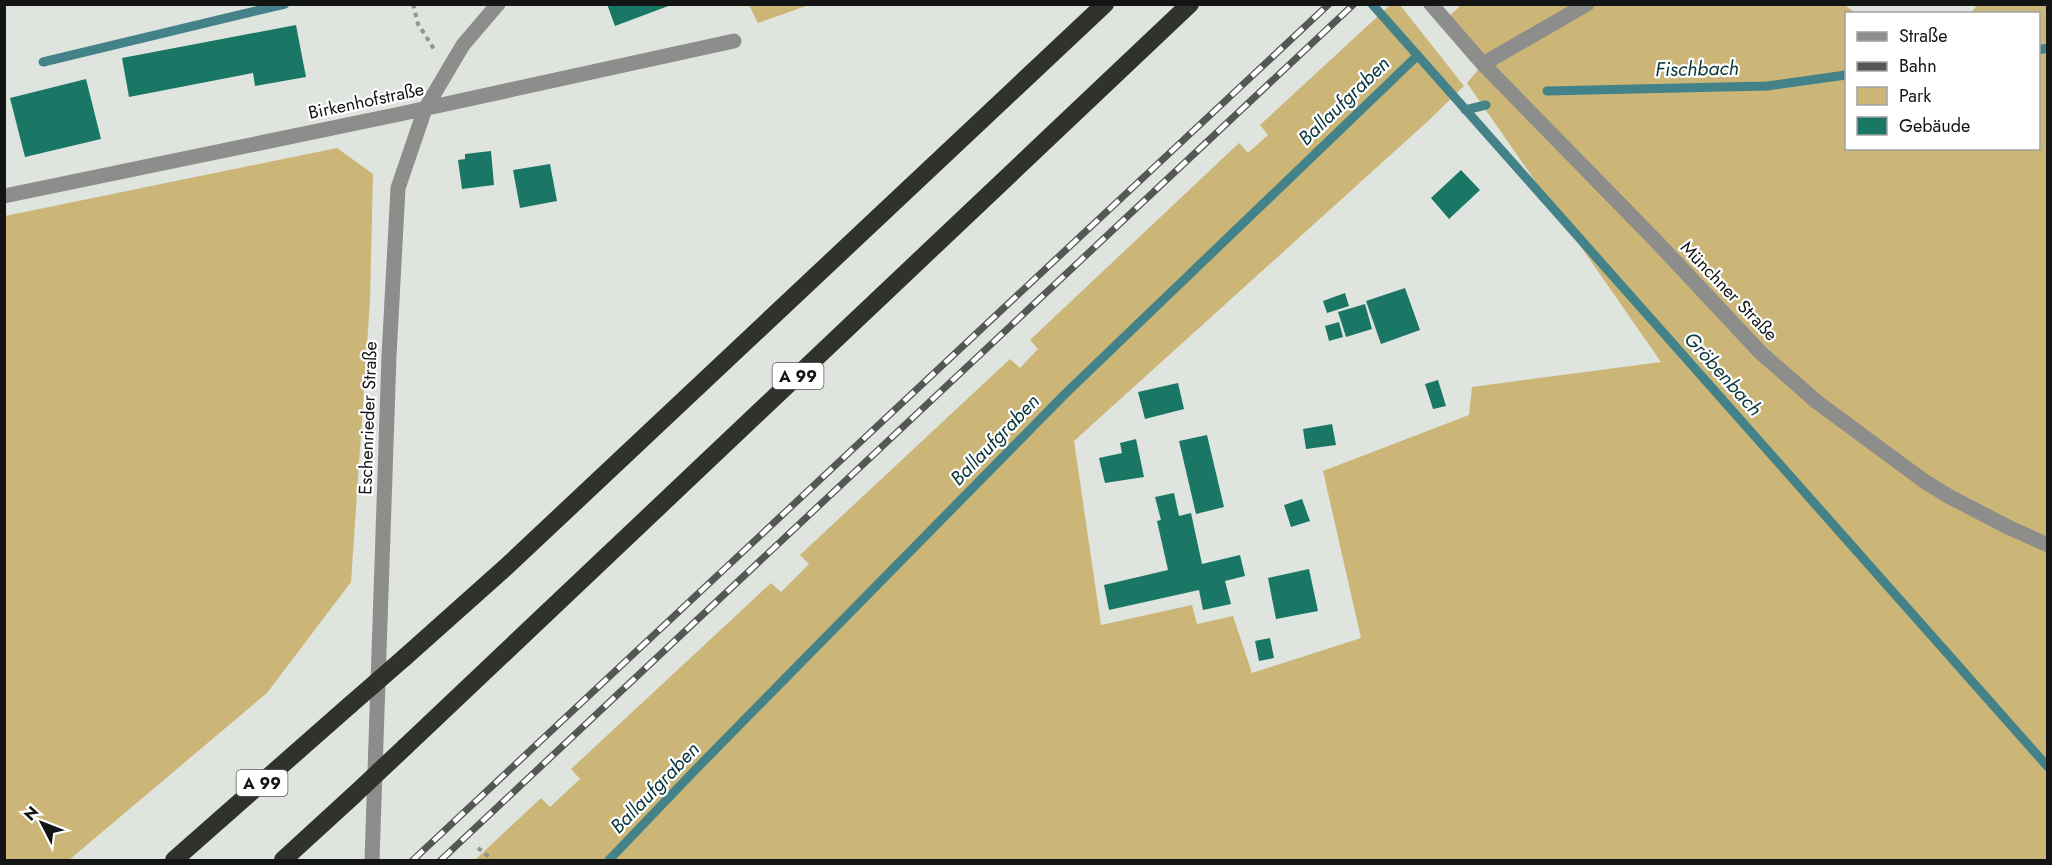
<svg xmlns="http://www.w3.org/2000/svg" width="2052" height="865" font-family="Jost,sans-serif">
  <rect width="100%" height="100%" fill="#dfe4df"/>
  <path fill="#cbb677" d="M749,5h60l-51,18z
    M1390,5h10l64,81 -37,36 -353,319 27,184 91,-20 5,19 36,-8 19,57 109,-35 -38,-167 146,-56 3,-28 189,-25 -194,-279 16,-19 -38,-44 16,-15h384l10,8 -9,1v134h192v-134l-67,-1 6,-8h70v855h-1572l66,-62 9,9 30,-28 -9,-10 200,-186 10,9 28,-28 -9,-9 210,-196 10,9 18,-19 -8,-9 209,-197 9,10 20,-18 -8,-10z
    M337,148l36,26 -3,127 -19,281 -84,111 -198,167h-64v-644z"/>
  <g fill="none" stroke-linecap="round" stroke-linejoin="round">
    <path stroke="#428288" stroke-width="9" d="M1372,4l676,763
      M2038,50l10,-2
      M43,62l242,-58
      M1547,91l220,-5 79,-11
      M1465,110l21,-5
      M609,860l91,-95 366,-372 351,-337"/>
  </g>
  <path fill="#1b7765" d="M607,4h64v1l-56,21z
    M296,25l10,52 -51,9 -2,-13 -124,24 -7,-39z
    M86,79l15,60 -76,18 -15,-59z
    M491,151l3,34 -32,4 -4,-29 7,-1v-5z
    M550,164l7,37 -37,7 -7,-38z
    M1461,170l19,20 -31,29 -18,-21z
    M1405,288l15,42 -39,14 -15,-43z
    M1345,293l4,13 -22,7 -4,-12z
    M1365,304l7,25 -26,8 -8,-25z
    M1339,322l4,15 -14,4 -4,-15z
    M1438,380l8,26 -13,3 -8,-25z
    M1178,383l6,26 -39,10 -7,-27z
    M1332,424l4,21 -30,4 -3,-20z
    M1207,435l17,72 -28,7 -17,-73z
    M1136,439l8,38 -39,6 -6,-25 23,-5 -2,-10z
    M1174,493l5,23 12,-3 11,51 38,-9 5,21 -20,5 6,23 -28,6 -4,-20 -90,20 -5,-25 64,-15 -11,-49 4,-1 -6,-23z
    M1302,499l8,22 -19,6 -7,-22z
    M1309,569l9,42 -42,8 -8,-41z
    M1270,638l4,20 -15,3 -4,-20z"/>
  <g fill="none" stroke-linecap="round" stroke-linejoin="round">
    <path stroke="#919591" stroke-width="4" stroke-dasharray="4.5 4.5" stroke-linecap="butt" d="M413,4l5,20 16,25
      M478,848l15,12"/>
    <path stroke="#8d8d8b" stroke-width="15" d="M1431,4l52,60 173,177 105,112 56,49 107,79 26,16 60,31 38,17
      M1483,64l104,-60
      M4,196l396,-82 334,-73
      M372,860l17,-504 9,-168 27,-79 38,-64 35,-41"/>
    <path stroke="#30322d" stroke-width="18" d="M404,658l102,-91 599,-563
      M405,747l785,-743
      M174,860l176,-155
      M283,860l71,-65"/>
    <defs>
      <path id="rail" d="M413,860l916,-856
        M441,860l913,-856"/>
    </defs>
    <use href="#rail" stroke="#555755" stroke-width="7"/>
    <use href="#rail" stroke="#fff" stroke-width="4.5" stroke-dasharray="14" stroke-linecap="butt"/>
    <path stroke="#30322d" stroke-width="18" d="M350,705l54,-47
      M354,795l51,-48"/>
  </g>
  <g text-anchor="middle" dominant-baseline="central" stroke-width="4.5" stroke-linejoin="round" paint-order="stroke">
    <g fill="#fff" stroke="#5a5b5a" stroke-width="1.5">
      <rect x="772.5" y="363" width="51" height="26" rx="4.5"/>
      <rect x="236.5" y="770" width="51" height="26" rx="4.5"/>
    </g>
    <g font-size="16" font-weight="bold" fill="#131514">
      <text x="798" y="376">A 99</text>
      <text x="262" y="783">A 99</text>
    </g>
    <g font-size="18" fill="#131514" stroke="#fff">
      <text transform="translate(366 101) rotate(-12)">Birkenhofstraße</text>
      <text transform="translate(1729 291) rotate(46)">Münchner Straße</text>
      <text transform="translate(368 418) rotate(-88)">Eschenrieder Straße</text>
    </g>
    <g font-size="20" font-style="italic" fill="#09363a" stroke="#fff">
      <text transform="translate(1697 69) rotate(-1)">Fischbach</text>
      <text transform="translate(1344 101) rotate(-44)">Ballaufgraben</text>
      <text transform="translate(1723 374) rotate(48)">Gröbenbach</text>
      <text transform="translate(995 440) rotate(-46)">Ballaufgraben</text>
      <text transform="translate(655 788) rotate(-46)">Ballaufgraben</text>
    </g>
  </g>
  <rect width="2052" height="865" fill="none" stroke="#131514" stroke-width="12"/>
  <rect x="1845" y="12" width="195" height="138" fill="#ffffff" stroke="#a1a1a1" stroke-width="1.5"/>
  <rect x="1857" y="32" width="30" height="9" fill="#8d8d8b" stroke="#a1a1a1" stroke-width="1.5"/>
  <text x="1899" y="42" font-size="18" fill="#131514">Straße</text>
  <rect x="1857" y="62" width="30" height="9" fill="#555755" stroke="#a1a1a1" stroke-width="1.5"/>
  <text x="1899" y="72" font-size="18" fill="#131514">Bahn</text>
  <rect x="1857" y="87" width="30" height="18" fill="#cbb677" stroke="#a1a1a1" stroke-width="1.5"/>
  <text x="1899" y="102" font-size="18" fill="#131514">Park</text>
  <rect x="1857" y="117" width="30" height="18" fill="#1b7765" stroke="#a1a1a1" stroke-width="1.5"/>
  <text x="1899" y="132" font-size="18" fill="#131514">Gebäude</text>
  <g transform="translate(42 823) rotate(312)" stroke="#ffffff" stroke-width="4.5" paint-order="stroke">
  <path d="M0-4.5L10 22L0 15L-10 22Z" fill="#131514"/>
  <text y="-9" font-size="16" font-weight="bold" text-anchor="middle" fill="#131514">N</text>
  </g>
</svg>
